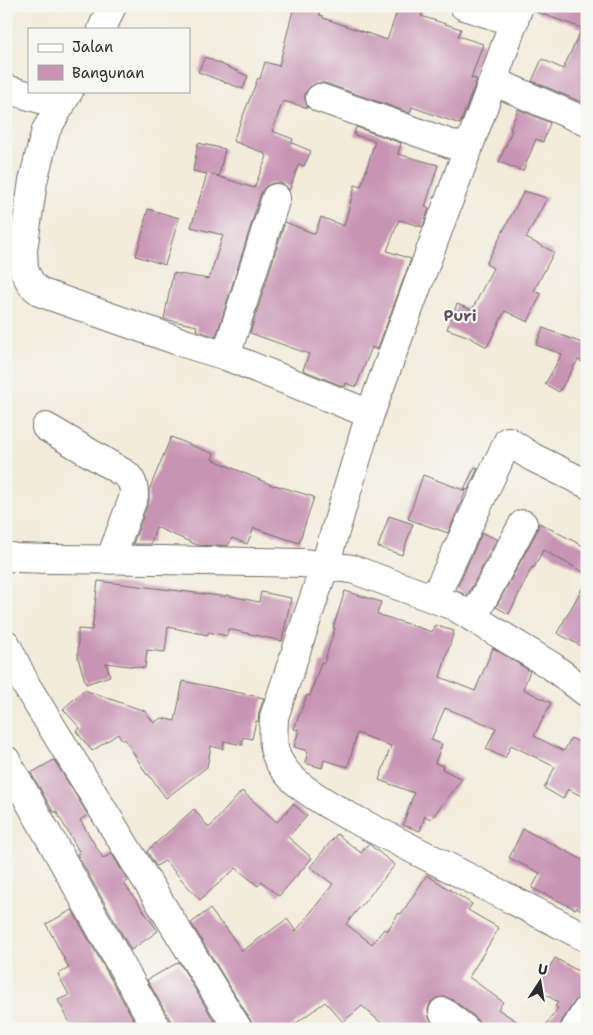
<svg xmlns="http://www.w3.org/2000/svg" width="593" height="1035" font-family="'Shantell Sans',sans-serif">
  <rect width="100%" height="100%" fill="#f6f6f2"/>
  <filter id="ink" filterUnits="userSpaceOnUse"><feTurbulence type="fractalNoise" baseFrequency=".02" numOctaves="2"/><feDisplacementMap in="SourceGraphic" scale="10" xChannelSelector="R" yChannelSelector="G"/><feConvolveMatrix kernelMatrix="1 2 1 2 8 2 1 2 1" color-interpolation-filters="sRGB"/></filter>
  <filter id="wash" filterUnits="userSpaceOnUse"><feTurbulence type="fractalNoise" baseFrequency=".0096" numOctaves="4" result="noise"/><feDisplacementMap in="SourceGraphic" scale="20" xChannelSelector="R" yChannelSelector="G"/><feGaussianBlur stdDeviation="1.12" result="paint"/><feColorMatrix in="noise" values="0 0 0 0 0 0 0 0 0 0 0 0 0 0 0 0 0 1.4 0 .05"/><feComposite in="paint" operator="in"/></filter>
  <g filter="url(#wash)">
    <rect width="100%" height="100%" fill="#f3ebda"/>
    <g id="blocks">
      <path fill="#c894b4" d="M294,6h27l-2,9 4,1v2l64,22 12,-34h25l-3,10 40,13 -3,7 25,8 -12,34 6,1 -17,45 -48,-17 -2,6 -85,-30h-8l-7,4 -5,6v7l3,8 -25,-7 -11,30 21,8 -1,4 19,8 -7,15 -5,-2 -10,27 -2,-4 -6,-4h-8l-7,3 -5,7 -45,144 -20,-7 1,-4 -33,-7 9,-46 36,6 14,-44 -32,-8 16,-53 -14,-3 5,-28 27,6 -6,27 -8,-2 43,14 13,-32 -3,-2v-1l-31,-12 25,-63 2,1 5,-17 14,4z
        M534,6h53v84l-6,12 -49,-21 10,-22 21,10 19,-41 -48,-17z
        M205,57l43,19 -5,13 -45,-17z
        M518,109l32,14 -7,19 -7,-3 -13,32 -24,-9 13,-32 -2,-1z
        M356,127l45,16 -3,11 40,11 -13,42 4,1 -6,19 -24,-7 -12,31 24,8 -34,91 -5,-3 -16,40 -10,-4 -1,4 -42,-17 6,-16 -59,-21 35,-111 30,12 6,-17 23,9 11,-41 6,2 14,-46 -21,-6z
        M524,191l23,7 -21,40 28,14 -20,39 7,3 -13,28 -23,-11 -18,36 -20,-11 -20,-7 10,-25 15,6 21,-42 -7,-4z
        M148,209l31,9 -14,47 -29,-9 9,-32h-1z
        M543,328l44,17v19l-9,-4 -19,32 -14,-8 17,-30 -26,-9z
        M171,437l43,17 -2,5 62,27 1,-1 39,12 -15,46 -45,-15 -7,16 -15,-6 -4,8 -12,-1v1l-19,-1 -41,-18 -5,17h-18l16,-43v-11z
        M475,467l3,1 -10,22 -4,-1z
        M423,475l43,16 -18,42 -40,-14z
        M389,516l24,8 -11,31 -24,-8z
        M539,523l48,25v26l-44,-24 -9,18 -2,-1 -23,47 -13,-7 41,-76z
        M482,533l15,6 -30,57 -11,-6z
        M587,580v55l-6,11 -24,-13z
        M98,581l122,15h6v-1l33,7 2,-10 30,6 -9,43 -54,-12 -1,7 -19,-4v3l-40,-8 -3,25 -18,-2 -2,18 -39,-5 4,13 -24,8 -8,-26v-29l14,1z
        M345,591l36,11 -4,12 55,18 3,-7 19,6 -14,46 35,14 18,-43 37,23 -7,18 28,14 -17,33 30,15 7,-13 16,8v53l-19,-10 -5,10 -19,-11 11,-21 -44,-22 -6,13 -19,-9 10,-21 -51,-20 -14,32 11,4 -7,19 8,3 -1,3 20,10 -31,40 -6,-3 -5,15 -17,-6 11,-32 -35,-13 12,-34 -34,-13 -9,34 -24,-7 -2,8 -17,-5 3,-12 -14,-4 5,-17 -5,-1 13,-34 3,1 11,-34 3,1 11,-35h-2z
        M183,681l81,17 -5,14 -1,10 -2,-1 -4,18 -9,-2 -1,8 -18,-4 -1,8 -12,-3 -4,21 -41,31 -18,-24 -1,1 -22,-36 -2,2 -5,-7 -26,17 -16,-20 4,-3 -17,-19 21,-19 61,21 9,12 7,-5 14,3z
        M54,760l34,55 -8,5 23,38 9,-4 16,27 -4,2 34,48 -27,19 -54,-96 3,-1 -24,-42 -2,2 -23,-40z
        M242,791l35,31 16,-18 14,12 -19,21 24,21 -33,38 -17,-14 -4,4 -22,-18 -36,32 -35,-39 -9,5 -9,-15 47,-42 15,19z
        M523,829l64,33v51l-11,-6 -1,2 -43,-21 8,-15 -31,-15z
        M337,834l24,19 7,-9h1l26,21 -49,59 26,20 12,-15 3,2 12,-18 2,1 26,-39 45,29 -4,6 31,18 -30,49 34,25 -5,7 30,20h-48l-1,-6 -4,-6 -22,-17 -8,-3 -8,1 -6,4 -3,7 1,9 4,6 6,5h-51l-26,-23 -19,16 -18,-20 -37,27h-34l-3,-8 -60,-98 19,-14 12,16 1,-1 19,27 45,-32 9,12 37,-47 -23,-17z
        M72,910l67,119h-66l-15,-29 11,-5 -11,-21 11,-6 -23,-44z
        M555,958l32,18v19l-8,1 -5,6 -12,19 -3,8h-16l15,-21 -3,-2 3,-4 -22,-13z
        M179,962l40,67h-46l-2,-8 -24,-41z"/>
    </g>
  </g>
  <g filter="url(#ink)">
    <use href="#blocks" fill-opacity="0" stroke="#716e68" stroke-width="1"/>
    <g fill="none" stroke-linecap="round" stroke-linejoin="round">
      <defs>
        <path id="minor" d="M464,6l50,16
          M519,6l-26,75 -123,333 -45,151 -51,152c0,11 -2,25 1,35 9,30 48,49 73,64l239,122
          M102,29l10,-23
          M493,81l94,41
          M6,89l55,16
          M69,91l-23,39 -13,51 -10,69 1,21 8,14 10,8 145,51 39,12 144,58
          M320,98l148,52
          M226,356l50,-158
          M46,427l81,48c6,7 7,12 7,21l-24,64
          M6,556l11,2 33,1 109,1 143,3 50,6 102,37 99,61 34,26
          M434,599l74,-158 24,16 55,27
          M473,618l50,-94
          M6,644l20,41 212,344
          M6,760l151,269
          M443,1012l22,17
          M575,1029l12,-19"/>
      </defs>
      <use href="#minor" stroke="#716e68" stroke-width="30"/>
      <use href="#minor" stroke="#fff" stroke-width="28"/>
    </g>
  </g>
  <g text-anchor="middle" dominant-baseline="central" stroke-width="4.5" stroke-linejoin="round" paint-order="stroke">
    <g font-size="16" font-weight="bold" fill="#62505b" stroke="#f6f6f2">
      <text x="460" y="315">Puri</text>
    </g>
  </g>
  <rect width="593" height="1035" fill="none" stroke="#f6f6f2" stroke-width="25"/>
  <rect x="28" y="28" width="162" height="65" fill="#f6f6f2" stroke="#a5a5a2"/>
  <rect x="38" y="44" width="25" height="8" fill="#ffffff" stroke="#a5a5a2"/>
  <text x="72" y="52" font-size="15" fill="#2b2b2b">Jalan</text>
  <rect x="38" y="65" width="25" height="15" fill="#c894b4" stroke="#a5a5a2"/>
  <text x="72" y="78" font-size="15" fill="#2b2b2b">Bangunan</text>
  <g transform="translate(540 982) rotate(12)" stroke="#f6f6f2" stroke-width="4" paint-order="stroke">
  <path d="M0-4L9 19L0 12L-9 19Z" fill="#2b2b2b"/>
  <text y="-8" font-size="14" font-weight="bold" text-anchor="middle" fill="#2b2b2b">U</text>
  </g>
</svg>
